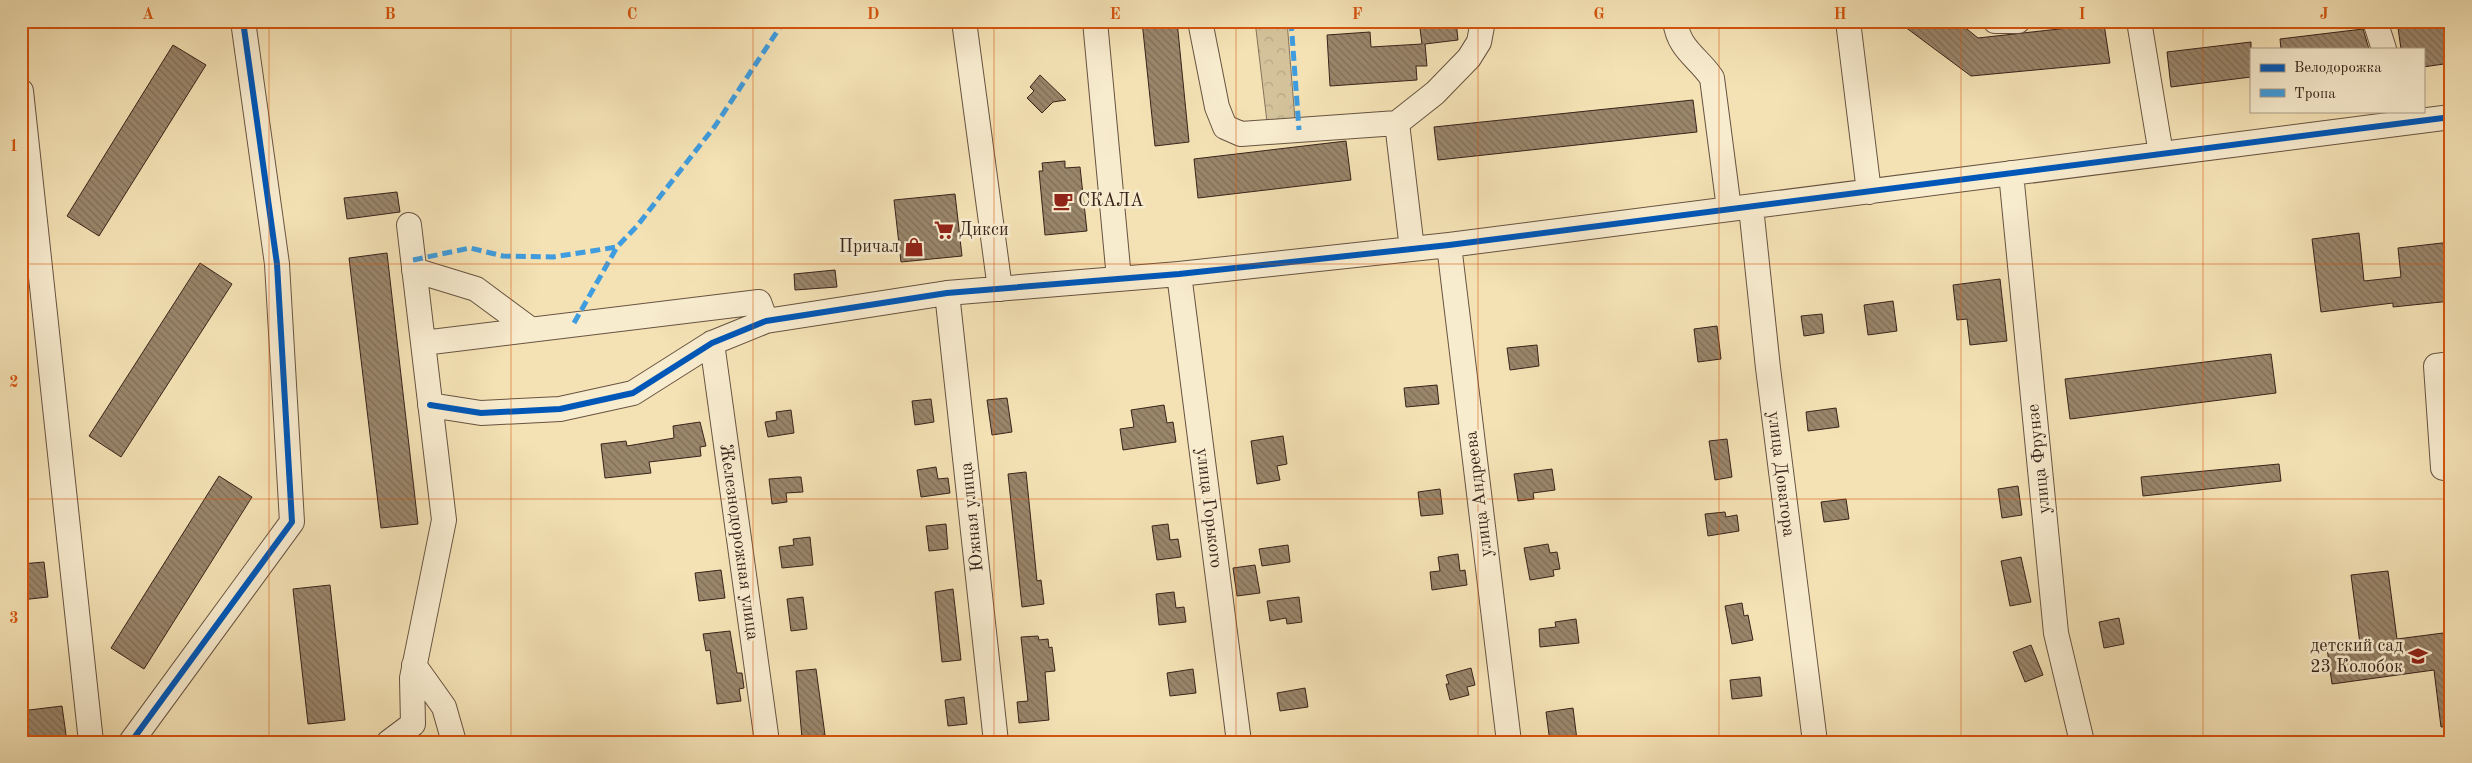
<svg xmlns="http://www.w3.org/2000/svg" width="2472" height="763" font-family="'Old Standard TT',serif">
  <defs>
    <pattern id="park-crowns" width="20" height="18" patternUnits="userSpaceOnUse" patternTransform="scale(1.25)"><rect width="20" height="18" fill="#d4c29b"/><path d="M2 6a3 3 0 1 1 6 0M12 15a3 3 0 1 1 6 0" fill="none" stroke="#b7a685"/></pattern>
    <pattern id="building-back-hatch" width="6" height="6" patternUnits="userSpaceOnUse" patternTransform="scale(1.25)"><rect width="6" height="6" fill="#9a866b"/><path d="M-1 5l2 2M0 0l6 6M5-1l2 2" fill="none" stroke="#7f6d57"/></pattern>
  </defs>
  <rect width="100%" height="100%" fill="#f4e2b5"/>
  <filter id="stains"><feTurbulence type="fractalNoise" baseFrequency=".004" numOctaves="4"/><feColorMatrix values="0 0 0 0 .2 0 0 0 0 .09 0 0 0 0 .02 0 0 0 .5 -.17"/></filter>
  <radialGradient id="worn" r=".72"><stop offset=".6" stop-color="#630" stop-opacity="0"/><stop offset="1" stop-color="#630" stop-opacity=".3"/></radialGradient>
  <path fill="url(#park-crowns)" stroke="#86725a" d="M1255,21h32l8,99 -28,2z"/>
  <path fill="url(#building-back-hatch)" stroke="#38231a" d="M1142,21h35l12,121 -34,4z
    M1419,21h37l2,19 -33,4 2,22h-11l1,14 -87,6 -3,-51 43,-3 1,15 51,-3z
    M1897,21h60l21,17 126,-14 6,39 -139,13z
    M2397,21h25l1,7 28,-3v38l-28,4v-18h-22z
    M2363,29l6,20h-88l-1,-10z
    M2251,42v35l-80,10 -4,-35z
    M173,45l33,20 -107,171 -32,-20z
    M1040,75l26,25 -13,2 -11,11 -15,-15 7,-7 -4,-4z
    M1693,100l4,32 -259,28 -4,-33z
    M1346,141l5,39 -153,18 -4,-39z
    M1065,161v7l15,-1 7,64 -42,4 -6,-64h4l-1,-8z
    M397,192l3,20 -53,7 -3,-21z
    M955,194l7,62 -61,6 -7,-62z
    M2359,233l5,48 37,-4 -3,-29 53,-6v59l-58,6v-4l-72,9 -9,-73z
    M387,253l31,271 -37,4 -32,-270z
    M200,263l32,21 -111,173 -32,-21z
    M835,270l2,17 -42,3 -1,-16z
    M2000,279l7,62 -37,4 -3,-26 -10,1 -4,-35z
    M1893,301l4,30 -29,4 -4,-30z
    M1822,314l2,19 -20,3 -3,-20z
    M1717,326l4,33 -23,3 -4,-33z
    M1537,345l2,21 -29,4 -3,-22z
    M2271,354l5,39 -206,26 -5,-40z
    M1437,385l2,19 -33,3 -2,-19z
    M1007,398l5,34 -20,3 -5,-35z
    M931,399l3,23 -19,3 -3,-24z
    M1164,405l3,18 6,-1 3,20 -53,8 -3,-21 14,-2 -3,-17z
    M1836,408l3,19 -31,4 -2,-19z
    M791,410l3,23 -26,4 -3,-15 12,-2 -1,-8z
    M700,422l6,24 -6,1 1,9 -52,6 2,11 -46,5 -4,-34 25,-3 1,5 47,-8 -1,-12z
    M1283,436l4,28 -10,2 3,14 -23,4 -6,-43z
    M1727,439l5,38 -17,3 -6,-39z
    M2279,464l2,17 -138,15 -2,-19z
    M936,467l2,12 10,-1 2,15 -29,4 -4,-27z
    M1552,469l3,21 -22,3 1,6 -16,2 -4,-27z
    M1026,472l11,109 4,-1 3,24 -22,3 -14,-133z
    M219,476l33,21 -108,172 -33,-21z
    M797,477h4l2,15 -17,1 1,9 -15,2 -3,-25z
    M2018,486l4,29 -20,3 -4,-29z
    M1440,489l3,25 -22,2 -3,-24z
    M1846,499l3,20 -25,3 -3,-20z
    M1725,512l1,5 11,-2 2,16 -31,5 -3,-22z
    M946,524l2,25 -19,2 -3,-25z
    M1168,524l2,16 8,-1 3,18 -24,3 -5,-34z
    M810,537l3,28 -31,3 -3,-21 15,-2 -1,-6z
    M1548,544l2,9 7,-1 3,17 -7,1 1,6 -24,4 -6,-32z
    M1288,545l2,17 -28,4 -3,-17z
    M1458,554l2,17 5,-1 2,15 -35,5 -2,-18 10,-1 -2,-14z
    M2021,557l10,45 -21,4 -9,-45z
    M44,562l4,35 -27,3v-36z
    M1255,565l5,28 -23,3 -4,-28z
    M721,570l4,28 -26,3 -4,-28z
    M2388,571l9,68 54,-7v94l-10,1 -7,-57 -102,14 -5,-36 33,-4 -9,-69z
    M330,585l15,135 -37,4 -15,-135z
    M953,589l8,71 -19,2 -7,-70z
    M1174,592l2,16 8,-1 2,15 -27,3 -3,-31z
    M803,597l4,32 -16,2 -4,-32z
    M1299,597l3,25 -15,2 -1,-6 -16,3 -3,-20z
    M1742,603l2,13 4,-1 5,25 -21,4 -7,-38z
    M2119,618l5,26 -20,4 -5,-26z
    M1576,619l3,24 -39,4 -1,-18 17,-2 -1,-5z
    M730,631l7,42h5l2,15 -5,1 2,12 -24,3 -7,-54 -4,1 -3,-17z
    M1038,636l1,4 9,-1 1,9 3,-1 3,24 -10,1 4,48 -30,3 -2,-21 11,-1 -7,-64z
    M2031,645l12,30 -18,7 -12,-30z
    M1471,668l4,17 -8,2 2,8 -19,5 -4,-16h3l-3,-9z
    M816,669l9,66 -23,3 -6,-67z
    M1193,669l3,24 -26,3 -3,-23z
    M1760,677l2,19 -30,3 -2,-19z
    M1305,688l3,19 -28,4 -3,-18z
    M964,697l3,27 -19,2 -3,-26z
    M62,706l5,36h-46v-31z
    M1573,708l4,32 -27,2 -4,-30z"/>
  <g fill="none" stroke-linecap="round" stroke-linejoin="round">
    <defs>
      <path id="minor" d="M964,21l36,268
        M1095,21l24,258
        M1200,21l17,86 8,20 16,7 156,-11 38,-30 34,-35 10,-16 4,-21
        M1675,21c4,29 22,35 37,57l17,131
        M1848,21l21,171
        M1995,21h23
        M2139,21l22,133
        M2375,21l9,28
        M21,91l70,651
        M1397,123l15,126
        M2011,173l45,460 26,109
        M1751,207l17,161 47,374
        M1449,245l60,497
        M414,270l62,19 54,40
        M1179,274l60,468
        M947,293l49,449
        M423,343l336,-41 7,19
        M712,343l55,399
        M2451,364l-15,2 7,102 8,-1
        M430,405l51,8 79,-4 73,-16 79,-50 54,-22 181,-28 232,-19 270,-29 1002,-128
        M414,665l30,42 10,35
        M131,742l161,-220 -15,-258 -34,-243
        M389,742l24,-18 -1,-46 32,-158 -35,-295"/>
    </defs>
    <use href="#minor" stroke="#675341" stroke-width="26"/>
    <use href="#minor" stroke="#f8eccf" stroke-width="24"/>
    <path stroke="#3e9cdf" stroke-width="5" stroke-dasharray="10 5" stroke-linecap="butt" d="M1291,21l8,109
      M413,260l57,-12 33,8 50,1 64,-10
      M574,323l43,-76 20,-21 78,-100 69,-105"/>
    <defs>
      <path id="cycleway" d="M430,405l51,8 79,-4 73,-16 79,-50 54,-22 181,-28 232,-19 270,-29 1002,-128
        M131,742l161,-220 -15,-258 -34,-243"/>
    </defs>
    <use href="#cycleway" stroke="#f8eccf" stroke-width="9"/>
    <use href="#cycleway" stroke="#0057b8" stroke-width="6"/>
  </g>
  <path fill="none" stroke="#d6540d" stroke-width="1" stroke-opacity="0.55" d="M269,21v721M511,21v721M753,21v721M994,21v721M1236,21v721M1478,21v721M1719,21v721M1961,21v721M2203,21v721M21,264h2430M21,499h2430"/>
  <defs>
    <symbol id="cafe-bare" viewBox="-9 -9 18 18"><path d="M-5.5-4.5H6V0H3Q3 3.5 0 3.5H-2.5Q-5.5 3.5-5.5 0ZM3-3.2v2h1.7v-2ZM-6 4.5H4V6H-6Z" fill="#8f2418" stroke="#f8eccf" stroke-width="2.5" paint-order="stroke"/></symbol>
    <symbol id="supermarket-bare" viewBox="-9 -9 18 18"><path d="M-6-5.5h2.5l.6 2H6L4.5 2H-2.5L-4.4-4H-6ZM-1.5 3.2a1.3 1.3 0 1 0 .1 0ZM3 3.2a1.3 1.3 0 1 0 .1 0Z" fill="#8f2418" stroke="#f8eccf" stroke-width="2.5" paint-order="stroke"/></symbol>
    <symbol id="shop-bare" viewBox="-9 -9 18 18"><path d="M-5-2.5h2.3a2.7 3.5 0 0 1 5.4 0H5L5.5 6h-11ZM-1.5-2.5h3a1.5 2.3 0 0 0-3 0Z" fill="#8f2418" stroke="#f8eccf" stroke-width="2.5" paint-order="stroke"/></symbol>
    <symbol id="school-bare" viewBox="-9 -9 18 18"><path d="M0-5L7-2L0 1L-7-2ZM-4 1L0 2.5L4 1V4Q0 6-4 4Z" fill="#8f2418" stroke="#f8eccf" stroke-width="2.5" paint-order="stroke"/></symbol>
  </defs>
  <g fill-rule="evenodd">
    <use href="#cafe-bare" x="1049" y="187" width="28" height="28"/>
    <use href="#supermarket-bare" x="930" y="216" width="28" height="28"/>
    <use href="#shop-bare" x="900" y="233" width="28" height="28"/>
    <use href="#school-bare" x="2404" y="642" width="28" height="28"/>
  </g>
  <g text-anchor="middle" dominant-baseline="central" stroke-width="5" stroke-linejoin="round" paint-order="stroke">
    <g font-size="18" fill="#38231a" stroke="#f8eccf" text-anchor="start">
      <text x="1078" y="201">СКАЛА</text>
      <text x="959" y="230">Дикси</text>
      <text x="899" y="247" text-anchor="end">Причал</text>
      <text x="2403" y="646" text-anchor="end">детский сад<tspan x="2403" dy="21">23 Колобок</tspan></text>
    </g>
    <g font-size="18" fill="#38231a" stroke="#f8eccf">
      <text transform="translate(2039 459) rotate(-96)">улица Фрунзе</text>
      <text transform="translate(1781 474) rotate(83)">улица Доватора</text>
      <text transform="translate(1479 494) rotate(-97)">улица Андреева</text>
      <text transform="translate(1209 508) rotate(83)">улица Горького</text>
      <text transform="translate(972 517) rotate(-96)">Южная улица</text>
      <text transform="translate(739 542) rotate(82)">Железнодорожная улица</text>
    </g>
  </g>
  <rect width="2472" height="763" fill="none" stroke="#f4e2b5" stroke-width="55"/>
  <rect x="2250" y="48" width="175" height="65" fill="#f8eccf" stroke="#ab9c87"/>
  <rect x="2260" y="64" width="25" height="8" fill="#0057b8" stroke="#ab9c87"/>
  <text x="2294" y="72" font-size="15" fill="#38231a">Велодорожка</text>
  <rect x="2260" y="89" width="25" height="8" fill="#3e9cdf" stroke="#ab9c87"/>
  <text x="2294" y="98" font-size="15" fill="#38231a">Тропа</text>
  <rect x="28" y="28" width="2416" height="708" fill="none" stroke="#d6540d" stroke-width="2"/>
  <g font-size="16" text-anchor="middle" font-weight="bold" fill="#d6540d">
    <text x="148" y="19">A</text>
    <text x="390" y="19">B</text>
    <text x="632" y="19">C</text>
    <text x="873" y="19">D</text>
    <text x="1115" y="19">E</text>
    <text x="1357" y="19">F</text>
    <text x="1599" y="19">G</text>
    <text x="1840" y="19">H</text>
    <text x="2082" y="19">I</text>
    <text x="2324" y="19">J</text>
    <text x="14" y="151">1</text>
    <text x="14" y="387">2</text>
    <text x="14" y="623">3</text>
  </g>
  <rect width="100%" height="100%" filter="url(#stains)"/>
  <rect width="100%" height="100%" fill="url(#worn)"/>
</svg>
